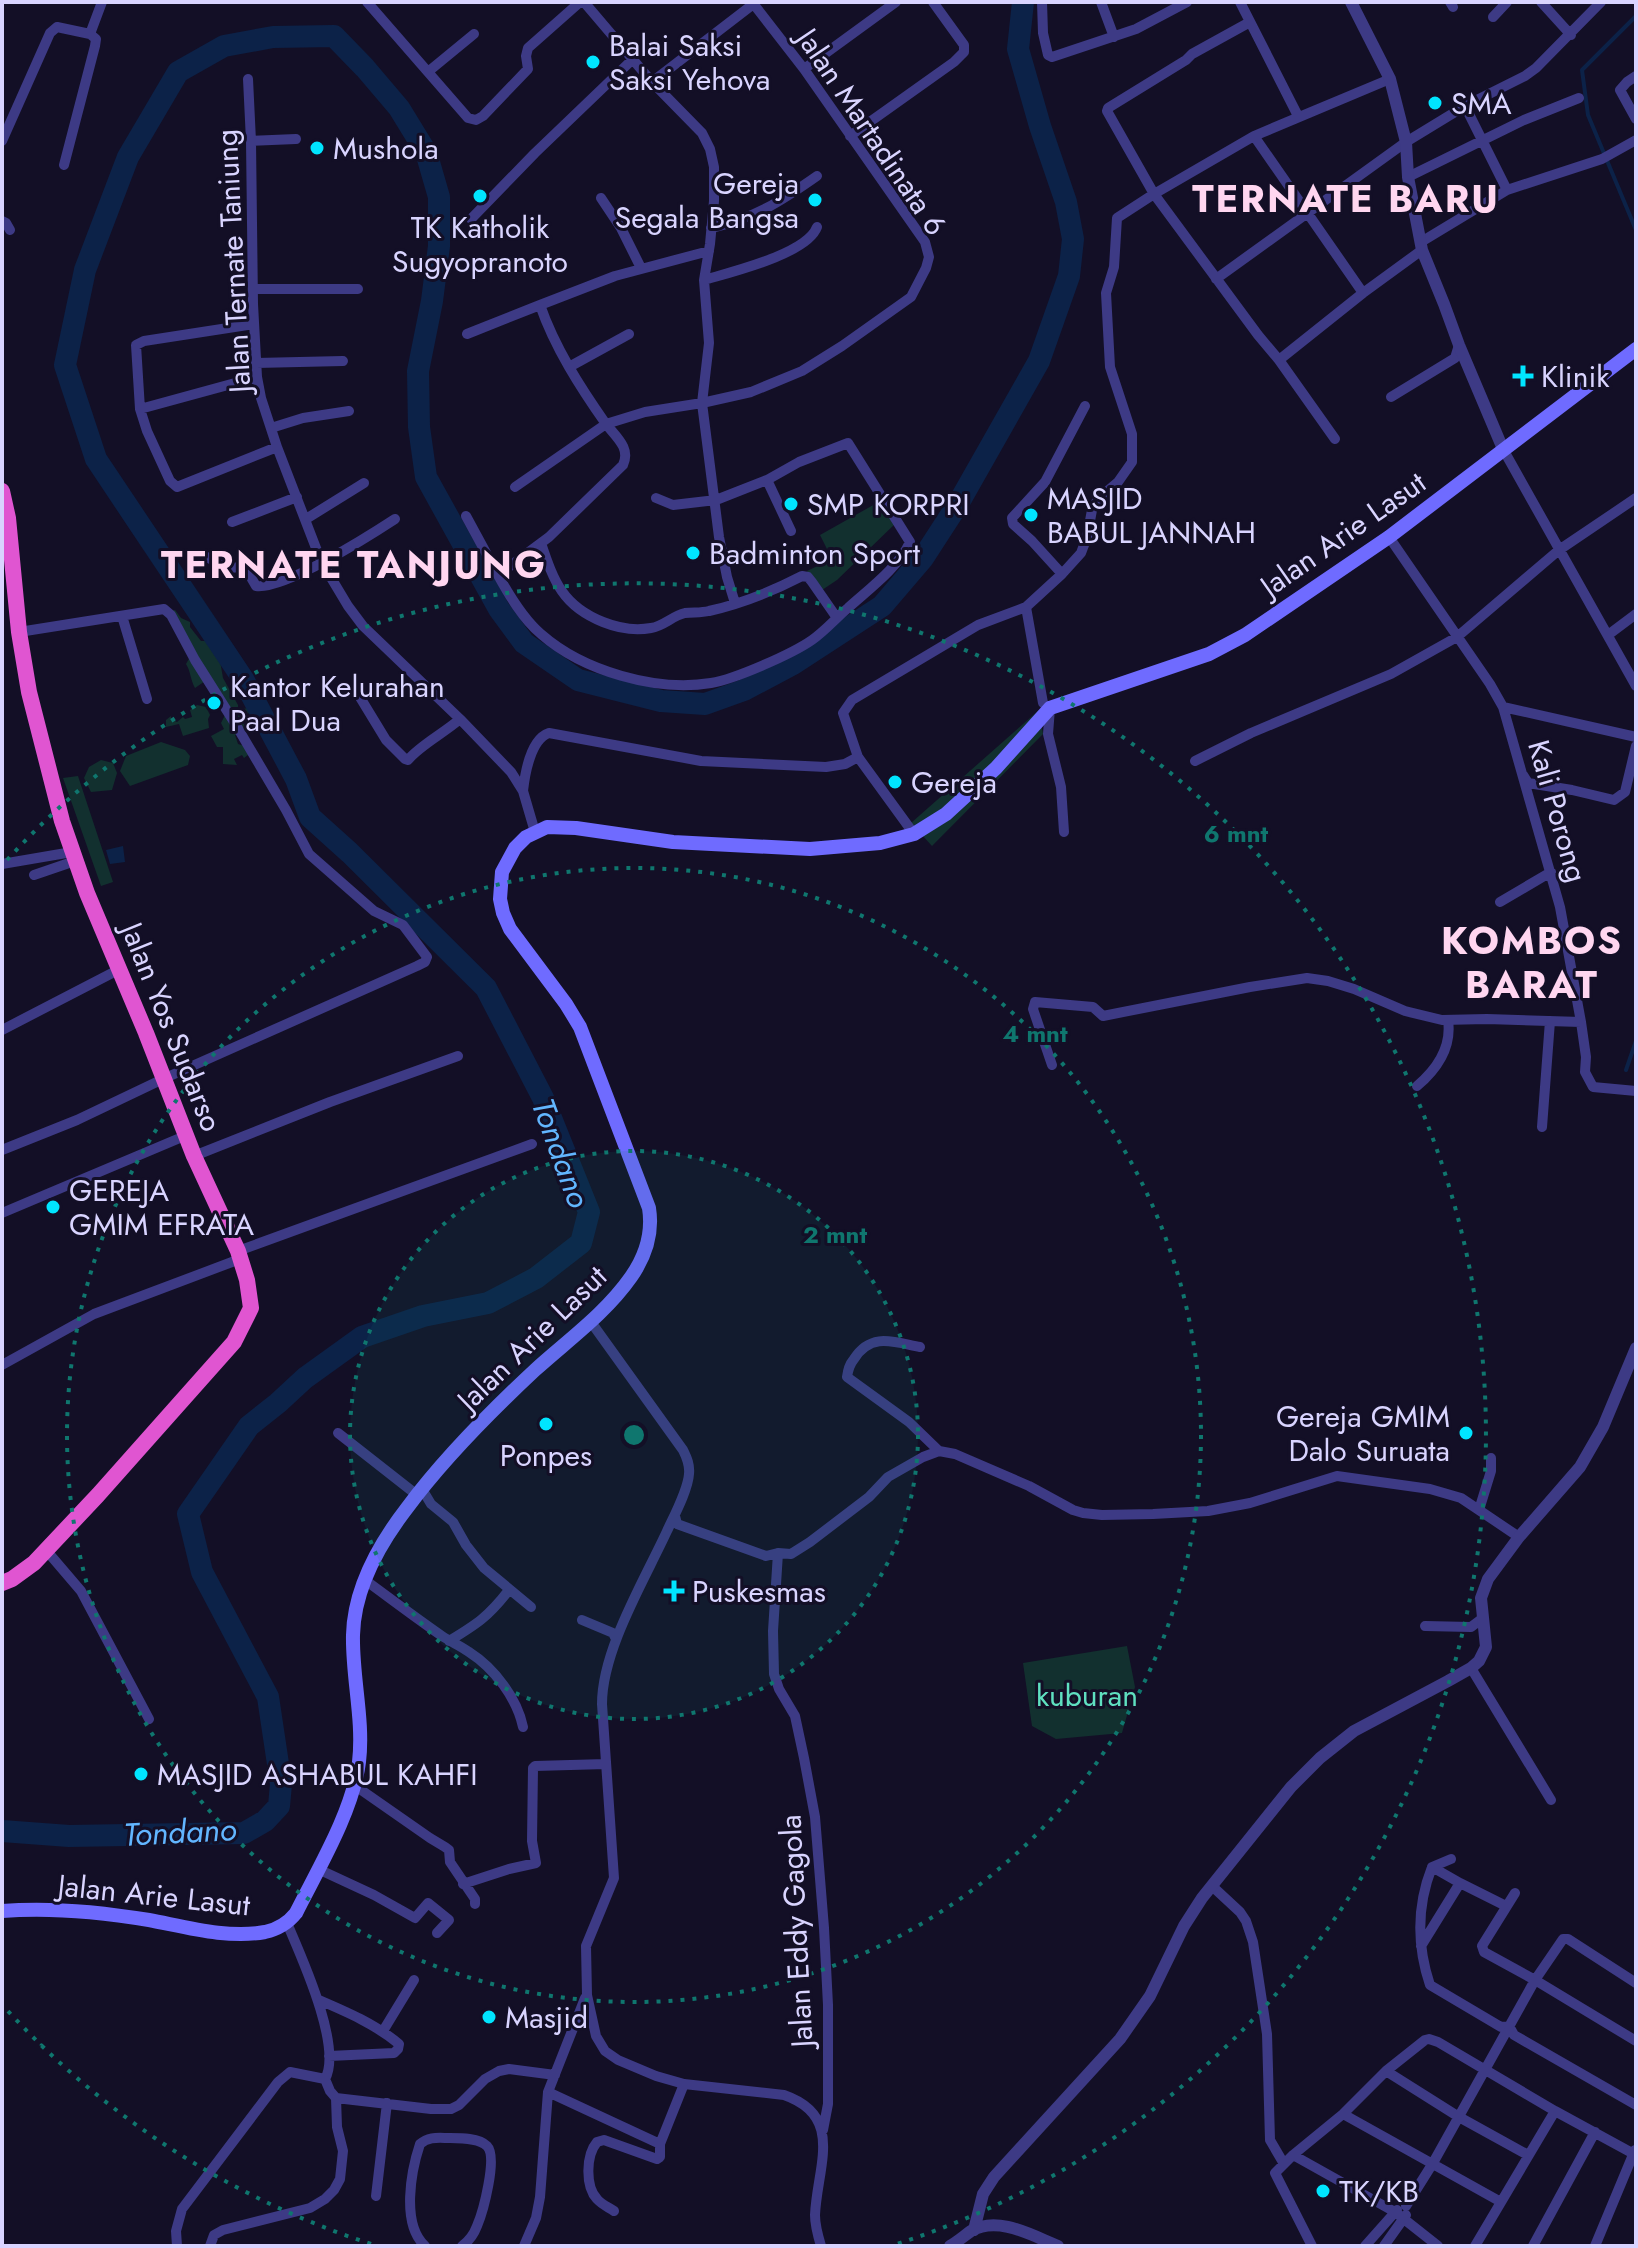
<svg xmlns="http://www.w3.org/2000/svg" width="1638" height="2248" font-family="Jost,sans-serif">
  <rect width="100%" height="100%" fill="#130f26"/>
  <path fill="#12302f" d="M884,499l14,22 -61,59 -18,12 -12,-21 25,-12 -12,-24z
    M175,610l6,8 9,4v5l11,14h9l8,8 5,29 15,27v5l10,-2 1,5 -6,5 8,5 -7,9 -9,3 3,9 9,3 1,8 -4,3 -2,-3 -8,4 3,6 -14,-1v-17h-6l-6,-11 13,-7 -3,-6 6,-12 -19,-32 -13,9c-5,-9 -4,-16 -9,-24l5,-9 -24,-43z
    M197,705l9,2 4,8 -2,4 1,9 -26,8 -4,-12 -13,3v-7l5,-4v3l6,3 6,-5 2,2 7,-2 -2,-7z
    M1039,710l4,24 -111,112 -21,-23z
    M161,742l24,8 5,6 -2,9 -58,21 -10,-15 6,-15z
    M101,760l12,3 4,10 -5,17 -21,2 -7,-14 5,-11z
    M78,776l35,106 -12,4 -38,-108z
    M1127,1646l8,41 -13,46 -66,6 -24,-13 -9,-63z"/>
  <path fill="#0c2248" d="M123,846l2,16 -15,2 -4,-14z"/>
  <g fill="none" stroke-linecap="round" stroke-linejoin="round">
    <path stroke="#0c2248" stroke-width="4" d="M1636,16l-54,54 6,45 48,115
      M1626,1070l10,-29"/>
    <path stroke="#0c2248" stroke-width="22" d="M2,1831l67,5 175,-3 21,-12 14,-15 2,-22 -13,-87 -66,-125 -14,-58 61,-88 29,-23 27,-25 57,-41 61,-21 65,-13 48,-25 45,-35 8,-31 -46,-114 -57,-110 -136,-135 -40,-36 -14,-38 -53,-100 -147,-220 -31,-94 20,-95 43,-113 50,-85 46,-26 49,-9 61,-1 31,32 34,40 27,44 13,45v49l-7,55 -14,70 1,56 7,50 73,132 25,34 54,37 83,21 44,3 39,-14 49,-26 89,-58 41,-48 35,-54 81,-143 30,-85 4,-37 -7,-37 -26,-76 -22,-77 5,-47"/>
    <path stroke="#3d3a85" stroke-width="10" d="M367,2l101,116 8,2 7,-4 45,-47 -2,-13 2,-8 52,-46
      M584,2l68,80 50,51 8,16 4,18v34l-4,43 -6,36 5,63 -7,60 17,134 8,40 8,26
      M1042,2l1,31 5,22 4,2 84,-28 51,-27
      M1101,2l13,35
      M1240,2l58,114
      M1450,2l3,5
      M1541,2l30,33
      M1493,17l14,-15
      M90,34l12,-32
      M804,69l92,-67
      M429,71l45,-37
      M1636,76l-9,6 -7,8 16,29
      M248,79l3,62 2,163 4,73 4,21 16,49 44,114 27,45 15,20 97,93 51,53 12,19 12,41
      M652,82l104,-80
      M1465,106l42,84
      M850,136l104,-74 10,-10v-7l-31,-43
      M1254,136l109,157
      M2,141l48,-108 7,-6 33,7 6,5 -1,7 -31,119
      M251,141l45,-2
      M1408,177l116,-57 55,-22
      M601,198l20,30 20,40
      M471,219l64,-66 98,-94
      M2,221l4,2 4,7
      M711,228c44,-10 69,-26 106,-52
      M1421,242l86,-52 95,-31 34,-19
      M709,251l-94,25 -75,29c15,43 40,82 66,119l39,-12 57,-9 49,-11 51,-21 40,-25 69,-49 15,-29 3,-11 -4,-15 -121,-173 -52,-67
      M1216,279l190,-137 59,-36 60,-30 11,-8 65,-66
      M704,280c27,-8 103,-26 113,-53
      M253,289h105
      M254,324l-110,17 -8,4 4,64 7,22 23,50 7,6 100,-40
      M467,334l73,-29
      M1279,360l84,-67 59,-43
      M256,363l87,-2
      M569,367l60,-33
      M1391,397l64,-39 4,-13
      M140,409l117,-32
      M271,428l32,-10 46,-7
      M1335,439l-56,-79 -21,-25 -104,-141 100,-58 136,-57
      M1503,449l133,237
      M767,480l24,51
      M466,516l32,59 51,-38 74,-72c8,-17 -7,-28 -17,-41l-91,63
      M306,519l58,-36
      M232,522l65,-25
      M1389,537l101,147 13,23 57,200 21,115 5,35 -1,15 8,15 43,4
      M541,543c13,39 22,63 62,79 15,6 32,9 48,6 13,-2 21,-12 34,-15 8,-1 16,0 24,-2 31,-7 64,-20 93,-35l6,1 4,5 25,36
      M207,557l19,11 19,-1 11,19c28,4 113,-50 139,-67
      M1062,574l-30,-33 -19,-17 -1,-6 33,-36 40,-76
      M498,575c11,20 25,44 43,59 42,37 115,58 170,49 24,-4 81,-29 101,-43 13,-9 24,-22 36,-32 21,-19 50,-40 62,-66l-62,-99 -49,19 -32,18 -51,20 -43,5 -17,-7
      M122,616l25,83
      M1608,635l28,-21
      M358,694l28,46 19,19 3,1c11,-14 36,-27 52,-41
      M1503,707l133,30
      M1195,761l56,-28 140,-59 66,-37 102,-87 77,-52
      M1523,775l5,8 44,7 42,10 11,-8 11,-46
      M523,791c2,-18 8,-52 26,-58l152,28 125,6 19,-3 13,-7
      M1064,832l-3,-45 -13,-53 2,-26 -7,-5 -17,-96 36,-33 19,-21 6,-16 5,-27 6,-11 20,-17 14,-20v-28l-22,-67 -4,-74 8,-26 3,-49 37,-24 -47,-83 1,-3 78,-48 6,-6 58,-32
      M914,834l-56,-77 -15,-44 9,-13 126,-75 48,-18
      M2,864l70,-12
      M34,875l41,-14
      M1500,902l51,-30
      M2,1030l116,-60
      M1052,1065l-19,-56 2,-7 58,5 10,9 147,-29 57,-9 21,3 26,8 51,22 37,9 45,-1 94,3
      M1417,1086c20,-17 35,-39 31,-66
      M1542,1127l8,-106
      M2,1150l75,-30 86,-41 254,-113 8,-4 2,-5 -24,-32 -29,-14 -65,-57 -23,-44 -50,-85 -41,-65 -24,-45 -7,-6 -145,23
      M194,1156l136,-54 128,-46
      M2,1213l185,-78
      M238,1251l294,-107
      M591,1322l92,128c4,8 7,15 6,24 -1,16 -15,42 -22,57 -23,50 -65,119 -65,173l12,174 -28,68 1,49 9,41 9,15 13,9 38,16 28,8 100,11c61,21 33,72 31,120 0,10 3,21 6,31
      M920,1347c-26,-5 -49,-15 -66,12 -5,6 -6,11 -7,18l62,45 30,29
      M2,1365l92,-51 146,-55
      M338,1433l79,62
      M422,1489l9,15 22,18 13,23 18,23 47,39
      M1479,1510l12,-39v-13
      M675,1516l2,8 89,32 12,-3 13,1 19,-12 59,-45 19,-20 35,-20 16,-6 16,3 74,32 44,24 10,3 19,2 51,-1 55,-3 42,-8 87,-27 93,13 31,9 58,39
      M46,1550l35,41 68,128
      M778,1553l-5,78 1,43 5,15 16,27 9,42 11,59 9,111 4,77v99l-5,26
      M365,1580c26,19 51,38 77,56 9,6 19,10 27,16 25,16 48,46 54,75
      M582,1620l31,13 3,6
      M1425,1626l46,1 12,-9
      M449,1641c28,-17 39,-24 60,-51
      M1471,1668l80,132
      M354,1785l76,53 15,9 4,3 1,12 25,37v5
      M1432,1867l19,-8
      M318,1869l56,26 41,23 13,-15 21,17 -12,13
      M1460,1883l-28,-16c-15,38 -15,79 -2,118l71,42 8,-1 5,9 122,70
      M463,1884l46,-15 27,-6 -4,-22 1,-73 2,-2 71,-2
      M1212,1886l28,26 6,9 7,21 14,92 3,106 14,24
      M1515,1893l-33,53 2,6 51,28 101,61
      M1421,1946l39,-63 46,23
      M319,2000c28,12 56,24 80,44l-1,5 -4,4 -65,3
      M383,2031l31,-51
      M1386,2071l73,46 69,38
      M548,2092l112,52 24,-60
      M336,2098l95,11h20l8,-4 26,-26 14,-8 10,-2 46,6
      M1343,2114l158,88
      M1293,2155l102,57 43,34
      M376,2196l11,-93
      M1406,2206l27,-43 102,-183 28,-41h5l68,44
      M614,2211c-6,-4 -13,-7 -17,-12 -12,-13 -11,-44 0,-57l7,-2 53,19 3,-2v-13
      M177,2246l-1,-15 6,-22 96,-127 12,-10 35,7
      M210,2246l4,-11 9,-5 87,-22 15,-9 9,-9 6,-11 3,-28 -6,-24 -1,-29 -6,-7 -5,-12c18,-32 -24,-123 -38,-156
      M425,2246c-24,-22 -14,-75 -5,-102 9,-8 19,-6 30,-6 11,0 29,0 37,8 11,11 -4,66 -10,80 -3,8 -8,15 -15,20
      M524,2246l12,-28 4,-21 8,-105 37,-94
      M1312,2246l-37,-73 18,-18 50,-41 43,-43 39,-31 4,-1 9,3 117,69 81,44
      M1365,2246l32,-36
      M1384,2246l22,-31
      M1475,2246l80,-135
      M1533,2246l62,-114
      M1595,2246l40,-96"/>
    <path stroke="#3d3a85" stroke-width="12" d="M1351,2l39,77 16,63 2,35 14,73 22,54 15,41 44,104
      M974,2230l9,-36 11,-17 126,-138 30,-43 34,-70 18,-28 89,-111 29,-29 34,-27 94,-50 23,-13 8,-7 7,-14 -5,-49 7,-19 31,-42 61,-70 23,-40 33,-79
      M950,2246c7,-4 14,-10 21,-15 27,-16 62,5 87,15"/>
    <path stroke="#6f6bff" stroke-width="14" d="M2,1911c49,-4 99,1 147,9 37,7 79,19 116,12 14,-3 23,-9 31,-19 22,-44 57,-102 63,-151 5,-42 -7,-85 -6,-127 1,-46 27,-92 54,-127 37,-50 83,-96 128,-138 33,-30 70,-56 96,-93 14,-20 22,-44 18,-69l-69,-181 -14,-23 -56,-75 -7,-16 -3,-14 2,-27 13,-24 11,-11 21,-10 29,1 97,14 137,7 70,-6 34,-9 32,-20 50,-46 54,-60 159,-54 36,-19 144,-98 247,-188"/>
    <path stroke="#e055d1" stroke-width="16" d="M2,491l6,27 11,114 10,60 33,129 25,72 59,140 48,123 44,95 9,29 4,28 -17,34 -136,153 -64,68 -22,16 -10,4"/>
  </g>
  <circle cx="634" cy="1435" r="284" fill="#0f766e" fill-opacity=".12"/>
  <g fill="none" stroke="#0f766e" stroke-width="4" stroke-dasharray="4 8">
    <circle cx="634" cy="1435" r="284"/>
    <circle cx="634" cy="1435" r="567"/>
    <path d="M371 2244A851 851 0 0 1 7 2010M7 860A851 851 0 1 1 897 2244"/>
  </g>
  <g fill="#00e5ff" stroke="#130f26" stroke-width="3">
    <circle cx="593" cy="62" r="8"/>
    <circle cx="1435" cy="103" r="8"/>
    <circle cx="317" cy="148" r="8"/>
    <circle cx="480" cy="196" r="8"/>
    <circle cx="815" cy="200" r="8"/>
    <path d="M1519 364h8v8h8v8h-8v8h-8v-8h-8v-8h8z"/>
    <circle cx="791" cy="504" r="8"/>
    <circle cx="1031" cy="515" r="8"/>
    <circle cx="693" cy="553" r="8"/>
    <circle cx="214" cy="703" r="8"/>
    <circle cx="895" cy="782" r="8"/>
    <circle cx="53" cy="1207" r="8"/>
    <circle cx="546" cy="1424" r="8"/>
    <circle cx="1466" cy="1433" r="8"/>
    <path d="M670 1579h8v8h8v8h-8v8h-8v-8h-8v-8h8z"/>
    <circle cx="141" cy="1774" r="8"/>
    <circle cx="489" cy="2017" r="8"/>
    <circle cx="1323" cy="2191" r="8"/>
  </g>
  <g text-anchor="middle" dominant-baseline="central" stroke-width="6" stroke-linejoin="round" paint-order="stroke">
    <g font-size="30" fill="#d9d4ff" stroke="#130f26" text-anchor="start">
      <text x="609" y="45">Balai Saksi<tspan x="609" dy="34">Saksi Yehova</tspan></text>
      <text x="1451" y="103">SMA</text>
      <text x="333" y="148">Mushola</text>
      <text x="799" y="183" text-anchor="end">Gereja<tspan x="799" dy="34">Segala Bangsa</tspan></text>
      <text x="480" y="227" text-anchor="middle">TK Katholik<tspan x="480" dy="34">Sugyopranoto</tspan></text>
      <text x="1541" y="376">Klinik</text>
      <text x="1047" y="498">MASJID<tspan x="1047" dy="34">BABUL JANNAH</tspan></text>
      <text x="807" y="504">SMP KORPRI</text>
      <text x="709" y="553">Badminton Sport</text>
      <text x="230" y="686">Kantor Kelurahan<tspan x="230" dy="34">Paal Dua</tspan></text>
      <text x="911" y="782">Gereja</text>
      <text x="69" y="1190">GEREJA<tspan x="69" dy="34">GMIM EFRATA</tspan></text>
      <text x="1450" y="1416" text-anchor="end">Gereja GMIM<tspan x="1450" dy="34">Dalo Suruata</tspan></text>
      <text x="546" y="1455" text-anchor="middle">Ponpes</text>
      <text x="692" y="1591">Puskesmas</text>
      <text x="157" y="1774">MASJID ASHABUL KAHFI</text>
      <text x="505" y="2017">Masjid</text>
      <text x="1339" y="2191">TK/KB</text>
    </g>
    <g font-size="30" fill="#d9d4ff" stroke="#130f26">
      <text transform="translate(872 132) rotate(56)">Jalan Martadinata 6</text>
      <text transform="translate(233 261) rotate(-93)">Jalan Ternate Taniung</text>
      <text transform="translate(1343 534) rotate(-35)">Jalan Arie Lasut</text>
      <text transform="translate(1558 811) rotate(74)">Kali Porong</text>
      <text transform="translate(172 1027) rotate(68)">Jalan Yos Sudarso</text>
      <text transform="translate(532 1338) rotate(-44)">Jalan Arie Lasut</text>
      <text transform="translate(154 1895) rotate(6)">Jalan Arie Lasut</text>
      <text transform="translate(796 1931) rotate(-93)">Jalan Eddy Gagola</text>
    </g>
    <g font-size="30" fill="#5fe0c0" stroke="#130f26">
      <text x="1087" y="1695">kuburan</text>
    </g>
    <g font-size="32" font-style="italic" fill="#62b6ff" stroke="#130f26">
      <text transform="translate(561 1153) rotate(70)">Tondano</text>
      <text transform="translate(180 1832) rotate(-3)">Tondano</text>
    </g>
    <g font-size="38" font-weight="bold" letter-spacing="2" fill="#ffd6f0" stroke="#130f26">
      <text x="1346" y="198">TERNATE BARU</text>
      <text x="354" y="564">TERNATE TANJUNG</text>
      <text x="1532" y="940">KOMBOS<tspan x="1532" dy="44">BARAT</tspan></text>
    </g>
  </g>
  <circle cx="634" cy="1435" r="12" fill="#0f766e" stroke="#130f26" stroke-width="4"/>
  <g font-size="24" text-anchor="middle" font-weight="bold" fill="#0f766e" stroke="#130f26" stroke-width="6" stroke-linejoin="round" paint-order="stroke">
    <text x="1236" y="842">6 mnt</text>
    <text x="1035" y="1042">4 mnt</text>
    <text x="835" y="1243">2 mnt</text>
  </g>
  <rect width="1638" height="2248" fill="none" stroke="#d9d4ff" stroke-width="8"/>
</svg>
